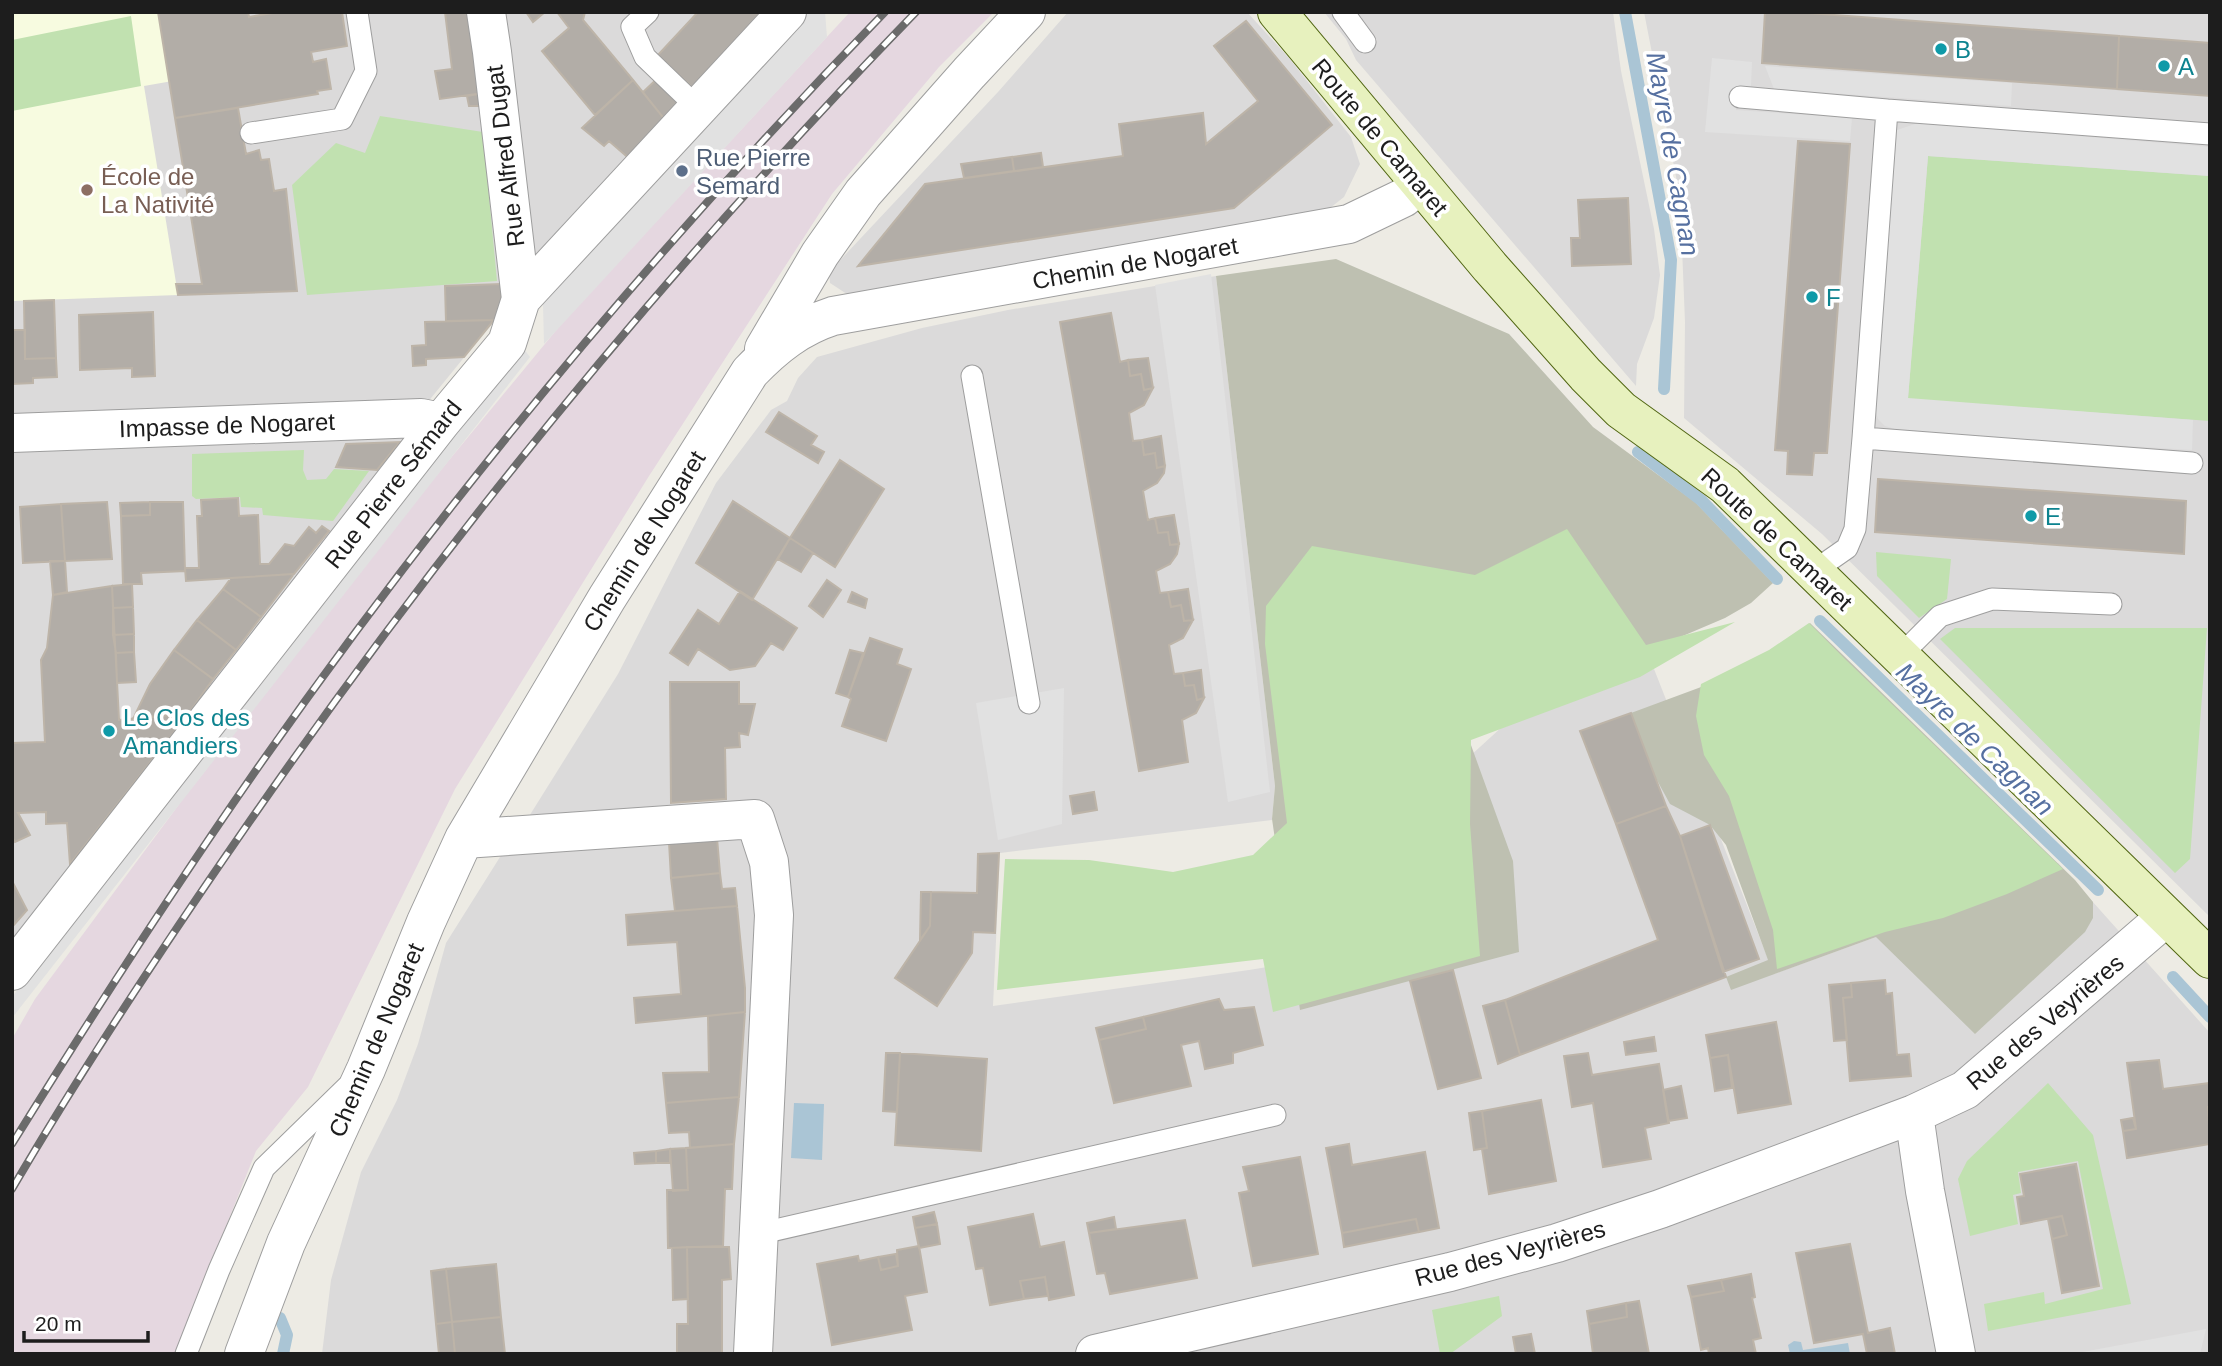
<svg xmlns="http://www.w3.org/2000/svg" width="2222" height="1366" font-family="Arial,sans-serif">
  <rect width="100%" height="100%" fill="#edebe4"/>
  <path fill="#dbdada" d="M12,12h757l-264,295 -78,96 -27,40 -211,270 -154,202 -23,24z
    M1068,12h179l42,46 62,79 9,27 -16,33 -23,18 -148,28 -91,9 -229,46 -23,-15 -1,-11 169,-180z
    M1324,12h289l8,59 33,158 6,46 -6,43 -17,46 -1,22 -280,-326 -10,-21z
    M1644,12h566v905l-388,-383 -138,-116 1,-96 -5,-125z
    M1216,276l59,510 -3,34 -272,33 -7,153 256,-36 215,-36 5,-177 34,-31 151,-57 120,305 99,-36 185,-75 152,170v321h-1888l9,-74 30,-108 36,-72 21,-56 28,-101 54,-86 28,-39 90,-144 98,-191 55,-73 16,-9 11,-23 19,-21 105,-29 86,-18z"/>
  <path fill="#e5d7e0" d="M850,12h144l-55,55 -107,127 -183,282 -194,313 -147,298 -52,64 -81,203h-163v-315l23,-40 148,-200 234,-300 146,-177z"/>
  <path fill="#f7fbe0" d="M12,12h216l7,58 -91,16 34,209 -166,6z"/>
  <path fill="#bec0b1" d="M1336,259l173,75 84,93 102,75 78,81 -22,20 -26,15 -61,26 -205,68 54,149 6,91 -219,58 -28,-191 3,-33 -59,-510z
    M1810,623l265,257 18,22v16l-8,14 -110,102 -99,-97 -145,53 -5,-13 42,-17 -42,-115 -16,-20 -40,-21 -18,-33 -21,-58 116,-43 26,-18z"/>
  <path fill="#c1e1b0" d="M131,16l10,70 -129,25v-71z
    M380,116l103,16 14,149 -190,14 -15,-110 44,-42 29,10z
    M1928,156l282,20v245l-302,-22z
    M304,450l-1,20 4,10 19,-1 8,-10 35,2 -36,50 -70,-6 -1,-7 -21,-1 -1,-10 -44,2 -4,-3v-42z
    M1567,529l79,116 89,-23 -95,55 -169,63 -1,84 10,132 -207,56 -10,-53 -266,31 8,-131 84,1 84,12 80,-17 34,-32 -22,-179 1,-38 46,-60 163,29z
    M1876,552l75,7 -4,40 -28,19 -42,-42z
    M1809,623l36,36 218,210 -56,25 -64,24 -58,14 -108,37 -4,-39 -44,-134 -25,-41 -8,-39 5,-32 68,-34z
    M1955,628h252l-17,231 -15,14 -235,-234z
    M2048,1083l45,52 38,169 -143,27 -4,-27 60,-12 1,12 58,-15 -25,-128 -60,11 3,21 -8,2 5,29 -48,12 -12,-57 9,-18z
    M1499,1296l3,20 -52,38h-10l-8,-44z"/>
  <path fill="#e1e1e1" d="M801,12h24l2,25 -283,307 -1,-40z
    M1712,58l40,4 -1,24h-12l-3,24 116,8 -2,23 -145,-9z
    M1765,66l247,17 -1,23 -237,-17z
    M1918,123l292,24v29l-282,-20 -20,242 285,22 -1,30 -287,-18 -20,-6 -7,-7 -3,-10 22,-279z
    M1211,274l59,518 -42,10 -73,-517z
    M524,349l6,8 -518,661v-21l161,-210z
    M1064,688l-2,136 -64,16 -22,-137z
    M2206,1329l-6,25h-128z"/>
  <path fill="#aac5d5" d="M794,1103l30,1 -2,56 -31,-2z
    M1794,1341l7,1 2,8 45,-7 2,11h-60l-2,-9z"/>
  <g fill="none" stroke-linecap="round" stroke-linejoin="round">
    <path stroke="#aac5d5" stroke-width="12" d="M1625,12l46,248 -7,129
      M1638,452l63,48 76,79
      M1820,621l278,269
      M2173,977l37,40
      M280,1318l7,17 -4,19"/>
  </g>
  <path fill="#b2ada7" stroke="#bdb4a8" stroke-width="2" d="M158,12h90l1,5 29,-5h64l5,34 -36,6 2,10 13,-3 5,30 -14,2 1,3 -143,24z
    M445,12h27l12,81 -44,6 -5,-28 17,-2z
    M526,12h19l-12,10z
    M557,12h28l-2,8 50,60 -38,35 -53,-64 27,-23z
    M698,12h65l-70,76 -35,-33z
    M1765,12h29l325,24 -2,53 -355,-26z
    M1246,21l86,104 -98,83 -376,58 67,-82 198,-28 -4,-32 84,-11 3,31 52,-43 -44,-55z
    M2119,36l91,7v53l-93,-7z
    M659,77l26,26 -19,18 -23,-29z
    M633,80l33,41 -35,39 -22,-19 -5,5 -22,-18z
    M484,93v13h-15l-2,-10z
    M238,108l8,46 13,-4 2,10 8,-1 5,32 12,-2 11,102 -119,4 -2,-11h26l-27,-166z
    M1798,141l52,3 -23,309h-13l-2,22 -25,-1 1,-23 -13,-1z
    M1041,153l2,14 -29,4 -2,-14z
    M1012,157l2,14 -50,7 -3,-14z
    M1628,198l3,66 -59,2 -1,-28h9l-2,-38z
    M501,284l4,23 -11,13 -48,1 -1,-35z
    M54,300l2,58 -31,1 -1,-58z
    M153,312l2,64 -23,1v-9l-52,2 -1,-55z
    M1111,313l9,49 8,-2 2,16 11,-2 3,16 9,-2 -9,17 -15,8 4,28 9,-1 2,15 11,-2 2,15 8,-2 -1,7 -7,10 -14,8 5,29 7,-2 3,15 10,-1 2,13 9,-1 -2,10 -7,10 -14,7 4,22 8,-1 3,15 10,-2 3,16 9,-1 -10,18 -14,7 5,29 9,-1 2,13 9,-1 3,15 7,-2 -8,15 -14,7 6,42 -49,9 -79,-449z
    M494,320l-30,37 -38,2v6l-13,1 -1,-20 14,-1 -1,-23z
    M12,330h13v29l31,-1 1,19 -24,1v5l-21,1z
    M1148,358l5,30 -9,2 -3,-16 -11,2 -2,-16z
    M779,412l38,24 -6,9 13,7 -6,11 -52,-31z
    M1161,436l4,30 -8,2 -2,-15 -11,2 -2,-15z
    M400,442l-23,28 -41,-3 10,-23z
    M840,460l44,29 -49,78 -45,-29z
    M1878,479l308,22 -2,53 -309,-22z
    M238,498l1,18 19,-1 2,49h9l16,-20 9,2 15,-19 7,6 6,-7 7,5 -35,43 -108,7 -1,-13h14l-2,-52h5l-1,-16z
    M733,501l57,37 -38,62 -56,-37z
    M107,502l5,57 -47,2 -4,-57z
    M150,502v13l-29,1 -1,-13z
    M150,502h33l2,69 -44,2 1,11h-19l-2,-68 29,-1z
    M61,504l4,57 -42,2 -3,-56z
    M1174,515l5,29 -9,1 -2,-13 -10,1 -3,-15z
    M790,538l23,15 -12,19 -23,-13z
    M50,561h15l2,31 -14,3z
    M294,574l-33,43 -38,-28 8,-11z
    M827,580l14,10 -18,27 -14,-11z
    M132,584l1,23 -20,1 -1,-22z
    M112,586l7,134 70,-7 -119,151 -3,-41 -21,1v-12l-28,1 12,22 -15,7 -3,-5v-94l33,-1 -4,-82 6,-12 6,-53z
    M223,589l38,28 -25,33 -39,-30z
    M1188,589l5,31 -9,1 -3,-16 -10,2 -3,-15z
    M740,591l57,37 -14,22 -12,-7 -16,23 -25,4 -32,-21 -10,16 -18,-12 28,-43 21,14z
    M852,592l15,7 -2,9 -17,-6z
    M133,607l1,27 -21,1v-27z
    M197,620l39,30 -23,29 -39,-29z
    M134,634v18l-18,1 -3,-18z
    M870,638l32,11 -5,15 14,5 -25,72 -44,-15 9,-27 -3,-2z
    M174,650l39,29 -24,34 -56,6 17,-35z
    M850,650l13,3 -15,44 -12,-4z
    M134,652l2,30 -19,1 -1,-30z
    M1201,670l3,28 -7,2 -3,-15 -9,1 -2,-13z
    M670,682h69v22h16l-7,31 -9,-2 1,14 -15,1 1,51 -55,4z
    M1631,713l35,93 -50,18 -36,-93z
    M1094,792l3,18 -24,4 -3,-18z
    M1666,806l14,30 46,141 -206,78 -15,-55 153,-60 -42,-116z
    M1710,825l49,134 -36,13 -43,-136z
    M717,838l3,35 -49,5 -2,-36z
    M999,853l-4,80 -22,-1 -1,21 -35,53 -42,-28 35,-52 1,-34 46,1 1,-39z
    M720,873l2,16 13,-1 2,18 -62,5 -4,-33z
    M12,881l15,29 -15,17z
    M921,892h10l-1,34 -10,14z
    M737,906l8,82v24l-109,11 -2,-25 47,-4 -4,-52 -49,3 -2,-30z
    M1453,970l28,108 -43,11 -28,-108z
    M1885,980l1,14 6,-1 5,62 12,-1 2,22 -61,5 -7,-83 9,-1 -1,-14z
    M1851,983l1,14 -9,1 4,42 -13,1 -5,-56z
    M1219,999l5,11 30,-3 9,38 -30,8v10l-28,6 -6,-28 -18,4 10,41 -77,17 -15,-63 47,-11 -3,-12z
    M1505,1000l15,55 -22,9 -15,-58z
    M745,1012l-6,85 -73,6 -3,-30 46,-1 -1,-56z
    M1143,1017l3,12 -47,11 -3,-12z
    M1776,1022l15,82 -53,9 -10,-58 -18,3 -4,-23z
    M1654,1037l2,14 -30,4 -2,-13z
    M886,1053h14l-3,59 -14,-1z
    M900,1053l87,6 -6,92 -86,-6z
    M1588,1053l4,22 67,-11 10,59 -24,5 6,31 -48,8 -10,-64 -21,4 -8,-51z
    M1728,1055l4,33 -17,3 -5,-33z
    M2159,1060l4,29 47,-6v24h-2l2,37 -83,14 -4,-27 13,-2 -9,-66z
    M1681,1086l6,32 -19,3 -5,-31z
    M739,1097l-5,47 -44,4 -1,-16 -20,1 -3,-30z
    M1541,1100l15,81 -67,13 -7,-45 5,-1 -5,-37z
    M1482,1111l5,37 -13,2 -5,-37z
    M2133,1118l3,11 -13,2 -2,-11z
    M734,1144l-2,45h-7l-2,57 -55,2 -1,-58h21l-2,-42z
    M1349,1144l3,21 73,-13 14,76 -20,4 -3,-13 -74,14 -16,-85z
    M686,1148l2,42 -15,1 -3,-42z
    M670,1149v14h-14v-12z
    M656,1151v12l-21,1 -1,-11z
    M1300,1157l18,97 -65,12 -14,-73 10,-2 -6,-24z
    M2076,1164l23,122 -37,7 -10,-54 15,-4 -5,-19 -41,8 -4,-27 7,-1 -4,-22z
    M934,1212l3,12 -22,4 -2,-11z
    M1033,1214l7,33 24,-5 10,53 -25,5 -4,-23 -25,4 4,18 -34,6 -7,-37 -7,1 -8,-42z
    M2062,1216l5,19 -15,4 -4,-20z
    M1114,1217l2,12 -27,4 -2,-10z
    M1416,1219l3,13 -75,15 -2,-14z
    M1185,1220l12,58 -87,16 -5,-21 -8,1 -8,-41z
    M937,1224l3,20 -21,4 -4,-20z
    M1850,1244l18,89 22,-5 5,26h-28l-4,-20 -49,9 -18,-90z
    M919,1246l8,46 -22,4 7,34 -80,15 -15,-81 41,-8 1,5 19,-4 3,13 17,-4 -1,-16z
    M687,1247h42l2,32 -9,1v74h-45v-30h11z
    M687,1247l1,52 -15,1 -1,-52z
    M896,1254l2,12 -17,4 -3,-13z
    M496,1264l5,53 -49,5 -6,-53z
    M446,1269l6,53 -16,2 -5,-53z
    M1751,1274l4,23 -3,1 9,40 -8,2 3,14h-47l-1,-6 -7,2 -10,-53 33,-6 -3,-11z
    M1045,1277l3,19 -24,3 -4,-18z
    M1721,1280l3,11 -33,6 -3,-11z
    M1639,1301l10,53h-56l-4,-30 38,-7 -1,-14z
    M1626,1303l1,14 -38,7 -2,-13z
    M501,1317l4,37h-50l-3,-32z
    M452,1322l3,32h-16l-3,-30z
    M1531,1334l4,20h-19l-3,-17z"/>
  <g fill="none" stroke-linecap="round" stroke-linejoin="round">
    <defs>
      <path id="service" d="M648,12l-16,15 13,30 53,51
        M1343,12l22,30
        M1740,97l147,13
        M251,133l91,-14 24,-48 -9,-59
        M972,376l57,327
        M2192,463l-329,-25 24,-328 323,24
        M1814,571l33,-23 8,-19 8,-91
        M1900,656l40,-40 52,-17 119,5
        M758,1234l517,-119
        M186,1354l33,-84 45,-102 83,-81"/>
      <path id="minor" d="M486,12l6,40 29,247
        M764,349l56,-95 43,-61 106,-120 57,-61
        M12,433l409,-15 20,4
        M464,839l291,-20 14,43 5,53 -21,439
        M12,971l429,-549 66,-79 14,-44 266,-287
        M1914,1114l11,77 31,163
        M244,1354l42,-111 80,-174 60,-147 38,-83 143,-241 143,-226c25,-26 49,-45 83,-56l516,-92 54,-26 17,-13
        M1095,1354l355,-82 107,-29 103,-34 254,-95 51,-24 201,-173"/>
      <path id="secondary" d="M1277,12l213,255 96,108 35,35 104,75 485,474"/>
    </defs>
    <use href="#service" stroke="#9e9e9e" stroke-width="23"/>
    <use href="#minor" stroke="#9e9e9e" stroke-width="40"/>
    <use href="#secondary" stroke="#516612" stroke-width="40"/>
    <use href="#service" stroke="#fff" stroke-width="21"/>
    <use href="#minor" stroke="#fff" stroke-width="38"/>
    <use href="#secondary" stroke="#e7f1be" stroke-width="38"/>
    <defs>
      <path id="rail" d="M12,1144c77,-124 156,-247 240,-368 189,-271 402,-527 633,-764
        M12,1189c72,-123 150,-241 231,-358 202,-292 426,-565 673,-819"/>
    </defs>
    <use href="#rail" stroke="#6b6b6b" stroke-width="8"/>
    <use href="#rail" stroke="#fff" stroke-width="5" stroke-dasharray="16" stroke-linecap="butt"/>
  </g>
  <g fill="#0f9aa8" stroke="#fff" stroke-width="2.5">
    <circle cx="1941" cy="49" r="7"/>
    <circle cx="2164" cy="66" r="7"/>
    <circle cx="1812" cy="297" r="7"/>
    <circle cx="2031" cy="516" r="7"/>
    <circle cx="109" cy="731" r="7"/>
  </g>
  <circle fill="#5c6f8a" stroke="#fff" stroke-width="2.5" cx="682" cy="171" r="7"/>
  <circle fill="#8d6e63" stroke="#fff" stroke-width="2.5" cx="87" cy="190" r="7"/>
  <g text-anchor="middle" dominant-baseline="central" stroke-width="7" stroke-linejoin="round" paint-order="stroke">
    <g font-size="24" fill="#0d838f" stroke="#fff" text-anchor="start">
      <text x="1955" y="49">B</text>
      <text x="2178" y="66">A</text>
      <text x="1826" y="297">F</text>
      <text x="2045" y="516">E</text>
      <text x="123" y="717">Le Clos des<tspan x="123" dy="28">Amandiers</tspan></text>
    </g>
    <g font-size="24" fill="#1d1d1d" stroke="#fff">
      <text transform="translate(1380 137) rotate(50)">Route de Camaret</text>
      <text transform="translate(505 156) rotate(-97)">Rue Alfred Dugat</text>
      <text transform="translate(1135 263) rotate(-10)">Chemin de Nogaret</text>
      <text transform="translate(227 425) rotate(-2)">Impasse de Nogaret</text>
      <text transform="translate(393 484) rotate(-52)">Rue Pierre Sémard</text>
      <text transform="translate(1777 539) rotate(43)">Route de Camaret</text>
      <text transform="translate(644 541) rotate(-58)">Chemin de Nogaret</text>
      <text transform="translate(2045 1022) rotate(-40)">Rue des Veyrières</text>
      <text transform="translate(376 1040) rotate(-67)">Chemin de Nogaret</text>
      <text transform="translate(1510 1253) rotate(-15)">Rue des Veyrières</text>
    </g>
    <g font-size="24" fill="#4e5e75" stroke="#fff" text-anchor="start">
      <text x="696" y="157">Rue Pierre<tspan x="696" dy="28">Semard</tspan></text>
    </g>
    <g font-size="24" fill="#785e54" stroke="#fff" text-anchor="start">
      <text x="101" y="176">École de<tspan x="101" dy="28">La Nativité</tspan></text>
    </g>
    <g font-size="26" font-style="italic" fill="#5670a0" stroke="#fff">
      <text transform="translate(1673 154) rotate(80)">Mayre de Cagnan</text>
      <text transform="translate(1975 739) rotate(44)">Mayre de Cagnan</text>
    </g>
  </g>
  <rect width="2222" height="1366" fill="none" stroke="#1d1d1d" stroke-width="28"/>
  <path d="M24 1331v10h124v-10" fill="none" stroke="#1d1d1d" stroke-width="3.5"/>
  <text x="35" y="1331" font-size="21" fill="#1d1d1d" stroke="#ffffff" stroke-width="5" paint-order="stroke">20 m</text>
</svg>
